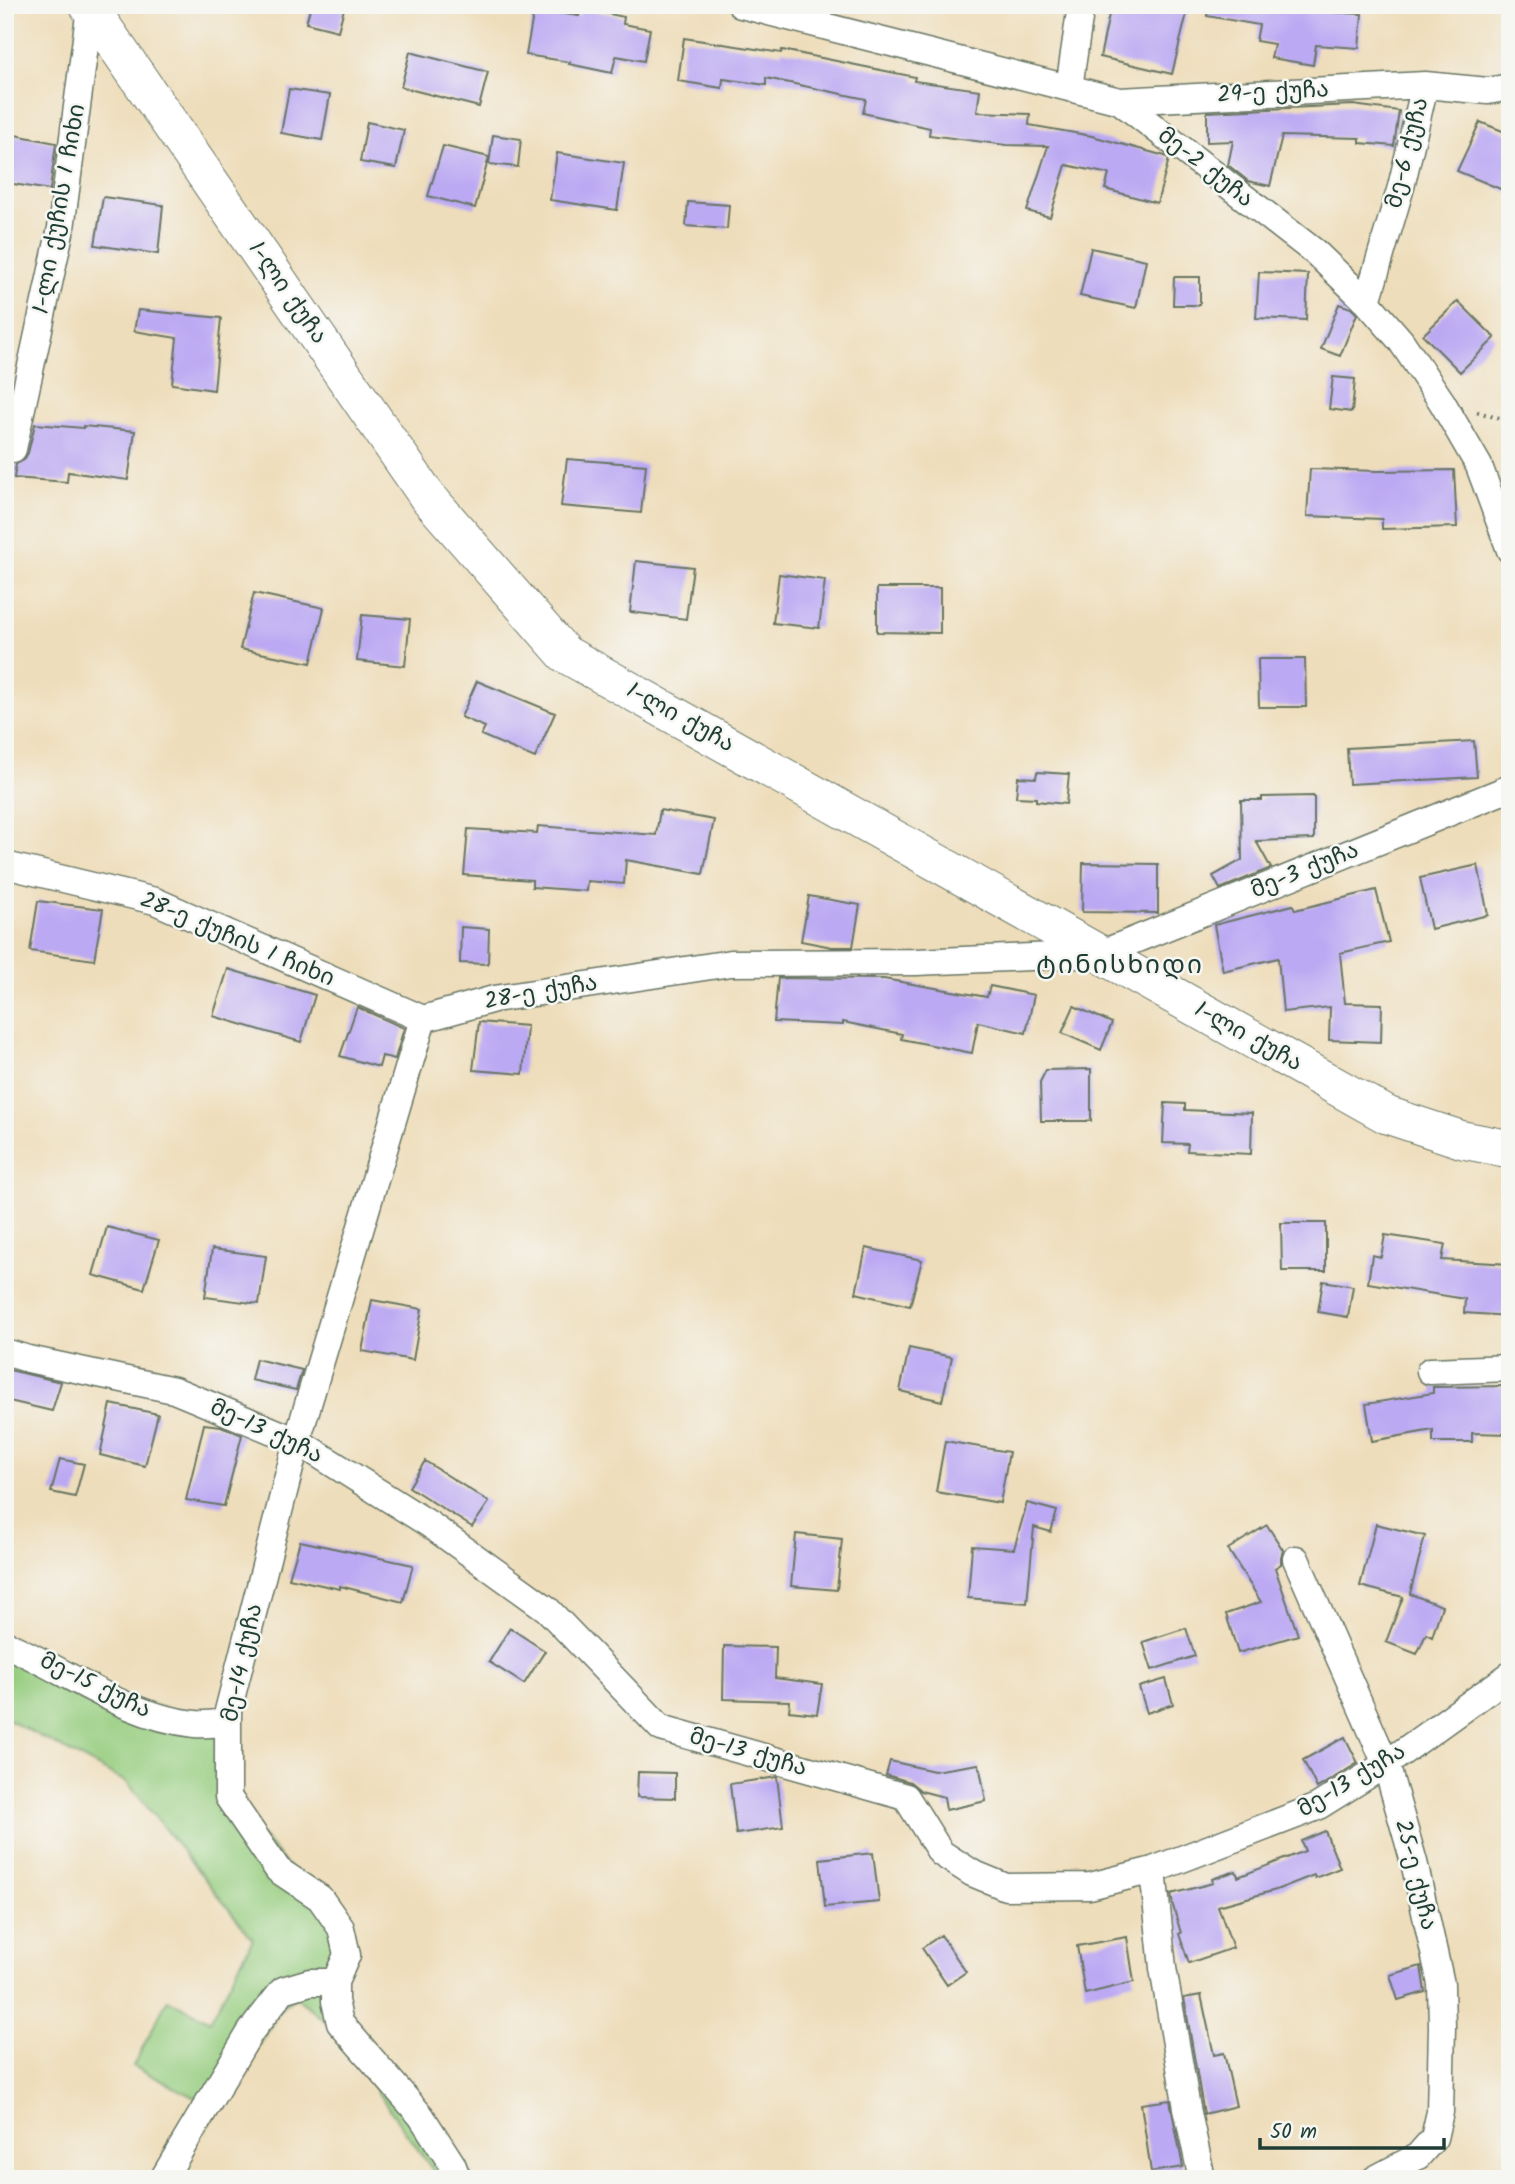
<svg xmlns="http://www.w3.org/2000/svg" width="1515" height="2184" font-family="Kalam,'Noto Sans Georgian',sans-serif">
  <rect width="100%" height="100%" fill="#f6f6f2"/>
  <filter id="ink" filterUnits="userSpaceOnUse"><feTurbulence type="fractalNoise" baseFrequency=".0143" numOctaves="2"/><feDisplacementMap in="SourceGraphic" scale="14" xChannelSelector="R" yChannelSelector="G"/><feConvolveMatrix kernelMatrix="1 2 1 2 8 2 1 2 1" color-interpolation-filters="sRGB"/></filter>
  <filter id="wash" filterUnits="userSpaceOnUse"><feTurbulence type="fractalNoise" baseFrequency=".00686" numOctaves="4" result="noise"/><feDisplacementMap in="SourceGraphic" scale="28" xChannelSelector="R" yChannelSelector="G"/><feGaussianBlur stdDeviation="1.57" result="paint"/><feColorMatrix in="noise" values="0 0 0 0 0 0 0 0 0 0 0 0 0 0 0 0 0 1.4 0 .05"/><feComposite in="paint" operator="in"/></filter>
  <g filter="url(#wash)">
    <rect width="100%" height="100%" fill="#eeddba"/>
    <path fill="#96cd7f" stroke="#5a855a" stroke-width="2" d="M5,1644l92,49 131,29v75l113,131 -6,73 123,178h-19l-110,-155 -33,-27 -13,9 -79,126 3,-28 -74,-38 35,-67 42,22 43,-82 -125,-156 -123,-65z"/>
    <g id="blocks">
      <path fill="#bba9f3" d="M311,5h34l-7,26 -32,-8z
        M1111,5h78l-17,69 -72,-17z
        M1208,5h71l32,6 51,3 -3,34 -43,-3 -3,20 -42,-7 3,-14 -18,-3 3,-16 -52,-9z
        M581,8l43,9 -1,7 27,5 -6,32 -28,-5 -4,17 -43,-9 1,-2 -44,-7 8,-46 45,7z
        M684,38l97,15 1,-3 133,27 -1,4 66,9 -3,22 53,2 -1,11 63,11 73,20 4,3 -12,44 -52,-14 4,-15 -43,-9 -16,52 -23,-6 21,-65 -42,-1 -77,-10 1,-7 -67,-15 3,-14 -100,-21v7l-43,-6 -1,9 -44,-7z
        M410,52l78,20 -9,35 -78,-20z
        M289,89l41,6 -8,45 -41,-7z
        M1353,105l46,6 -5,35 -34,-3v-5l-78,-2 -12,50 -22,-5 -20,-16 5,-24 -26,1v-30z
        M367,122l37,8 -8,38 -36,-6z
        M1480,122l30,12v59l-53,-22z
        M15,135l41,8 -6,47 -43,-7z
        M493,135l28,4 -3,28 -29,-3z
        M443,146l46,11 -14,51 -47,-12z
        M557,153l67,10 -7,47 -67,-10z
        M103,197l60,8 -5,49 -63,-9z
        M688,202l41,3 -2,24 -41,-3z
        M1091,248l55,12 -10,48 -56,-12z
        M1259,272l49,2 -2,46 -50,-2z
        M1174,277h26v28h-27z
        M1458,301l37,37 -35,34 -37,-37z
        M1339,304l12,4 6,6 -17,42 -19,-7z
        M138,310l83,8 -7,72 -42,-6 5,-46 -43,-7z
        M1333,377l22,2 -3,33 -23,-3z
        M35,424l48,4v-2l52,5 -7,49 -60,-8 -1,10 -53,-4 2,-14 8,-4 4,-7z
        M567,459l79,6 -5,48 -80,-7z
        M1310,469l68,2 76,-1 3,57 -75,2v-10l-75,-3z
        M636,561l57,6 -7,52 -56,-7z
        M779,574l46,6 -6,48 -46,-5z
        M877,588h63v45l-63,-1z
        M254,593l70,15 -13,55 -71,-14z
        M362,615l48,4 -5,47 -48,-5z
        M1258,659h47l1,48h-47z
        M477,681l78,32 -20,45 -54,-23 4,-8 -24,-10z
        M1474,741l3,36 -128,7 -2,-36z
        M1037,772l32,2 -3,30 -30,-3v-3l-20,-1 2,-20 18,1z
        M1314,796v43l-58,2 15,27 -51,21 -7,-13 29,-16 -1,-60h21v-3z
        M660,810l54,10 -11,54 -77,-14 -2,24 -37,-3 -1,10 -54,-4v-7l-68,-5 4,-46 69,4 1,-7 118,9z
        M1083,863l75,1v49l-76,-1z
        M1478,865l10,50 -57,14 -11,-51z
        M1376,890l13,52 -49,11 5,50 37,1 -1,38 -52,-2 1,-33 -47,5 -5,-54 -55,13 -9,-46 79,-20 2,5z
        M809,896l51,9 -7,42h-21l-31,-6z
        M38,901l65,8 -9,51 -64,-9z
        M461,927l28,2 -1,35 -28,-1z
        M228,969l87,26 -14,47 -88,-26z
        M778,978l106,1 103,18 3,-11 44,9 -8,38 -48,-11 -6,31 -71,-14 1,-5 -59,-12v3l-69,-3z
        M1074,1006l38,17 -11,27 -39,-17z
        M357,1007l47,21 -9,31 -13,-3 -3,11 -39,-11z
        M479,1022l48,4 -4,48 -50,-4z
        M1091,1069v52h-50l-1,-39 6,-12z
        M1165,1103l20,1v6l67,3 -1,41 -64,-3 1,-7 -25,-1z
        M1281,1223h45v48h-44z
        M107,1227l52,13 -15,49 -51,-14z
        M1385,1235l60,9 -3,16 68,4v52l-46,-3 1,-14 -97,-16 4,-28 9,2z
        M866,1248l56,12 -12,46 -54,-13z
        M212,1249l54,7 -7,48 -54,-7z
        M1323,1281l30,5 -5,31 -30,-5z
        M372,1300l50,9 -9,51 -51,-9z
        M909,1348l43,9 -10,44 -42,-10z
        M256,1359l46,11 -6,20 -45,-10z
        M5,1369l56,13 -9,29 -47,-11z
        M1510,1386v48l-38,-1v9h-39v-12l-61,11 -6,-37 67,-11v-6z
        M111,1404l47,10 -13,52 -45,-11z
        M204,1424l17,2 21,9 -18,71 -38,-6z
        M945,1441l64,11 -9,51 -64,-11z
        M60,1459l24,5 -9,33 -24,-5z
        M425,1461l64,41 -17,25 -63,-40z
        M1027,1503l30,8 -6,21 -17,-5 -7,76 -59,-5 4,-52 42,3z
        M1376,1524l49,12 -15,58 32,12 -10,31 -6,-3 -9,20 -31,-12 17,-45 -43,-11z
        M1267,1525l16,25 -2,7v7l-6,4 23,67 -60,18 -12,-39 35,-12 -33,-53z
        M796,1534l46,5 -5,51 -46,-4z
        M300,1541l113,24 -10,37 -63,-16v3l-51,-11z
        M510,1628l35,23 -21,33 -35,-22z
        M1186,1628l9,28 -43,14 -9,-28z
        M724,1646l52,1 -1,31 47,6 -5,30 -28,-3 1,-10 -67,-2z
        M1166,1679l7,25 -26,9 -8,-26z
        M1345,1737l13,26 -41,25 -14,-28z
        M890,1761l44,10 45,-7 7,37 -40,9 -2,-13 -23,-6 -11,-9 -24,-7z
        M638,1772l37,1v25l-38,-1z
        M777,1777l6,50 -47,7 -6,-50z
        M1325,1831l15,37 -25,10 -1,-3 -38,15 -58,16 15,42 -44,15 -10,-29 2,-1 -8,-27 -2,-12 42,-11 -1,-4 24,-8 2,6 67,-26 -4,-10z
        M873,1853l6,49 -54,5 -5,-48z
        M941,1935l25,37 -19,13 -25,-37z
        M1127,1937l7,45 -49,12 -8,-48z
        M1421,1966l4,26 -27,8 -8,-25z
        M1201,1995l13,60 10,-2 12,53 -32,8 -20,-116z
        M1170,2100l13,67 -32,5 -10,-68z"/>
    </g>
  </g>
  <g filter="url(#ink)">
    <use href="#blocks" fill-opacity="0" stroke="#677563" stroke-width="2"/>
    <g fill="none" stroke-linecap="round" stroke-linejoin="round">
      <defs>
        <path id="minor" d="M741,5l379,96 196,152 51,49 34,39 41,61 37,64 31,84
          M1069,88l12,-83
          M1120,101l305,-16 63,6 22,-4
          M1367,302l34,-115 24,-102
          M13,449l48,-221 29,-220
          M5,865l150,36 268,118
          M423,1019l-126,422 -69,270v86l50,73 42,28 21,30 6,27 -12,27v19l5,22 81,93 31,48 6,15
          M423,1019l71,-20 237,-36 185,-1 184,-8 410,-166
          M5,1352l23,7 146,31 123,51 132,83 118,85 114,119 245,69 35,56 31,20 34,14 84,-1 63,-16 164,-63 69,-43 124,-89
          M1430,1371l80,-3
          M1296,1559l90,205 28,98 27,122 1,43 -2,85 -6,26 -16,18 -43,23
          M5,1644c63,27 120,73 190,80 11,1 23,-1 33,-2
          M1153,1870l10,98 24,140 15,71
          M163,2179l88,-148 32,-41 27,-8h25"/>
        <path id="secondary" d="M88,5l339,491 138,158 822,461 76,25 47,9"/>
      </defs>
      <use href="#minor" stroke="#677563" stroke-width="29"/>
      <use href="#secondary" stroke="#677563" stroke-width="39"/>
      <path stroke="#677563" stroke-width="4.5" stroke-dasharray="2 5" stroke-linecap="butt" d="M1477,412l33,9"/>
      <use href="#minor" stroke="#fff" stroke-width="26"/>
      <use href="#secondary" stroke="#fff" stroke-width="37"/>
    </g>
  </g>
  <g text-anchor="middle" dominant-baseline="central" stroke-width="5" stroke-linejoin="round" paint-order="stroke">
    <g font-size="23" fill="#1f3d34" stroke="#f6f6f2">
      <text transform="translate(1273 93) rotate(-3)">29-ე ქუჩა</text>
      <text transform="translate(1408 153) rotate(-76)">მე-6 ქუჩა</text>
      <text transform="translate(1205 168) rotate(38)">მე-2 ქუჩა</text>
      <text transform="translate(60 209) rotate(-80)">1-ლი ქუჩის I ჩიხი</text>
      <text transform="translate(287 293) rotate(55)">1-ლი ქუჩა</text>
      <text transform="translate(680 718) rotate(29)">1-ლი ქუჩა</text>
      <text transform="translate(1305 871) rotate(-22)">მე-3 ქუჩა</text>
      <text transform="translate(237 940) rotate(23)">28-ე ქუჩის I ჩიხი</text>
      <text transform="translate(541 993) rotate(-10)">28-ე ქუჩა</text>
      <text transform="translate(1248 1037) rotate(29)">1-ლი ქუჩა</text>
      <text transform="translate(266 1432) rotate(25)">მე-13 ქუჩა</text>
      <text transform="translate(243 1663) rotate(-78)">მე-14 ქუჩა</text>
      <text transform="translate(95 1686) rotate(26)">მე-15 ქუჩა</text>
      <text transform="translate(748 1753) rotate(16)">მე-13 ქუჩა</text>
      <text transform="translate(1352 1781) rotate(-31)">მე-13 ქუჩა</text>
      <text transform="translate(1415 1875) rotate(76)">25-ე ქუჩა</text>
    </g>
    <g font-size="26" letter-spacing="2" fill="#1f3d34" stroke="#f6f6f2">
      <text x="1120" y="966">ტინისხიდი</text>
    </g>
  </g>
  <rect width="1515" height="2184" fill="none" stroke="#f6f6f2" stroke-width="28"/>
  <path d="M1260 2138v10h184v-10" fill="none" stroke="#1f3d34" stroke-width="3.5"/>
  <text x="1270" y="2138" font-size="21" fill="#1f3d34" stroke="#f6f6f2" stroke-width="5" paint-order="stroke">50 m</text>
</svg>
